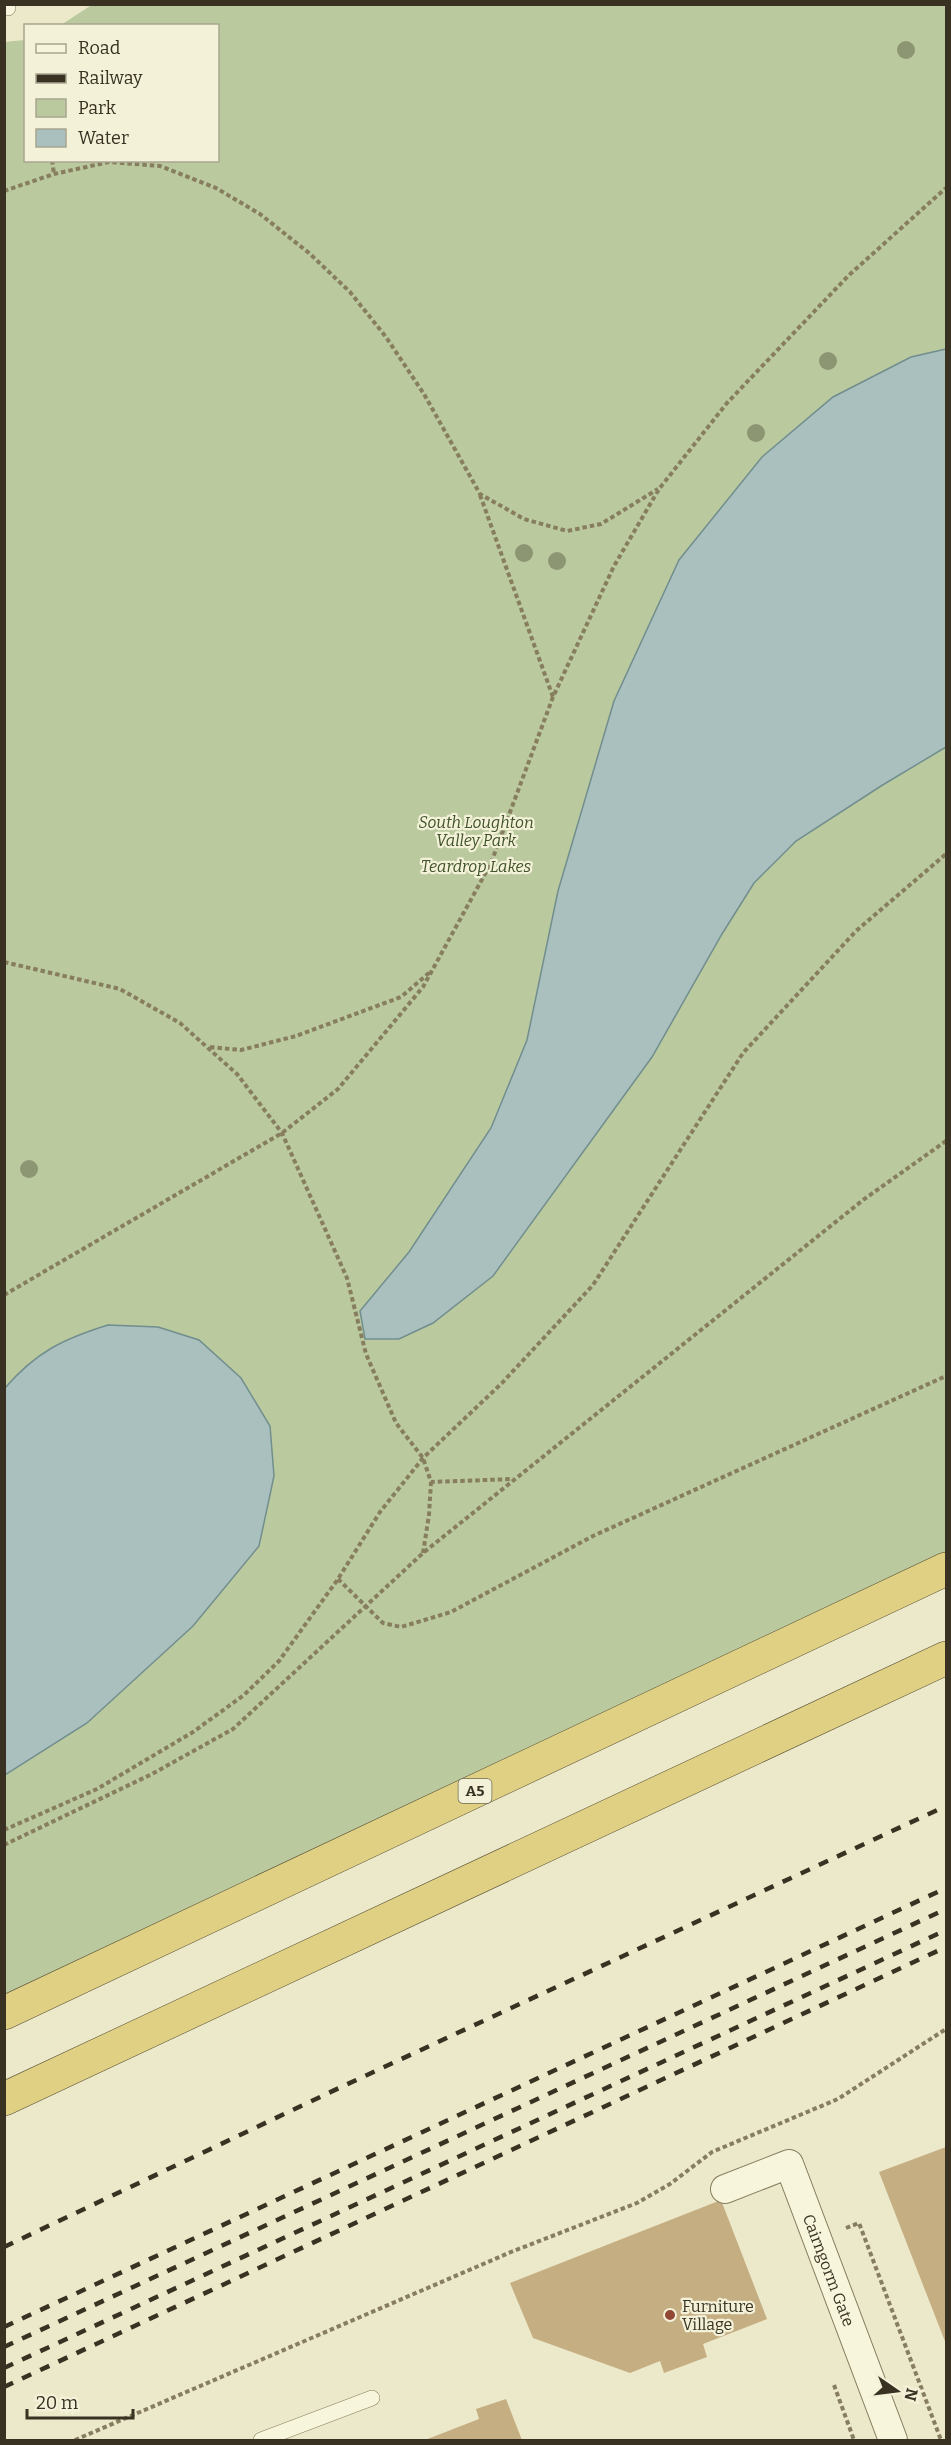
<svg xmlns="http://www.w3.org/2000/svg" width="951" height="2445" font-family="Bitter,serif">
  <rect width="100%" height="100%" fill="#ece9ca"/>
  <path fill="#bac99e" d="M93,4l853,1v1566l-942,442v-1971l21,-2 1,120h192v-134l-157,-1z"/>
  <path fill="#aac0bf" stroke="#718e8e" stroke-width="1.5" d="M946,349v398l-65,39 -85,55 -42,42 -32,51 -70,123 -159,219 -60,47 -34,16h-34l-5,-28 49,-59 82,-124 36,-88 31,-149 56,-190 65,-141 83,-103 71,-60 78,-40z
    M108,1325l50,2 41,13 42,38 29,48 4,50 -15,70 -66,80 -106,97 -82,52v-387c31,-36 58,-49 103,-63z"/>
  <path fill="#c6ae83" d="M946,2147v197l-67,-172z
    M721,2200l46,119 -64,25 4,13 -43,16 -4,-12 -30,12 -97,-35 -23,-55z
    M506,2399l16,41h-97l54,-21 -3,-10z"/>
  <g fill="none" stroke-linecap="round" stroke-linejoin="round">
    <defs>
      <path id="service" d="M6,4l2,4
        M261,2440l111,-42"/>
      <g id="minor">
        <path id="s1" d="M725,2189l64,-25 104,276"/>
      </g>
      <path id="trunk" d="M4,2013l942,-444
        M4,2099l942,-441"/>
    </defs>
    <use href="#service" stroke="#877d5f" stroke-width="16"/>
    <use href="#minor" stroke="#877d5f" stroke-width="30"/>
    <use href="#trunk" stroke="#554b33" stroke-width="34"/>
    <path stroke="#877d5f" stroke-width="4" stroke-dasharray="4.5 3" stroke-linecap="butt" d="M52,160l2,14
      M4,191l50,-17 55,-12 51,4 56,22 44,26 49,39 41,39 36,45 38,57 56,100 44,25 43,12 34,-7 57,-35
      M480,495l73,202
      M4,962l116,27 60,34 57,51 45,59 65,145 19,76 30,69 27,35 8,24 82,-3
      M210,1047l31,3 55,-14 105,-39 29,-25
      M4,1295l278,-162 56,-44 85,-102 68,-124 62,-166 61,-131 45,-77 68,-86 122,-128 97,-87
      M423,1553l6,-38 2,-33
      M338,1579l45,44 18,4 50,-15 142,-76 353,-160
      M4,1830l93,-41 96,-57 51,-37 35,-34 59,-82 42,-67 43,-54 79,-75 91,-98 150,-232 113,-122 90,-77
      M4,1845l148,-71 81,-45 190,-176 440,-353 83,-59
      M846,2228l13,-5 82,217
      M834,2385l20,55
      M75,2440l436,-188 126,-49 33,-19 42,-32 126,-53 108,-70"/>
    <use href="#service" stroke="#f7f5dc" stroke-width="15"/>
    <use href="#minor" stroke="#f7f5dc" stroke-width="28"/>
    <use href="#trunk" stroke="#dfd084" stroke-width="33"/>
    <path stroke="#393222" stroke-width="4.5" stroke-dasharray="10 10" stroke-linecap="butt" d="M4,2247l335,-159 607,-282
      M4,2327l942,-439
      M4,2347l942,-438
      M4,2368l942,-438
      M4,2387l942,-440"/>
  </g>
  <g fill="#8d9672">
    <circle cx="906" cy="50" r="9"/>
    <circle cx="828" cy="361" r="9"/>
    <circle cx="756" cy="433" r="9"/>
    <circle cx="524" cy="553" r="9"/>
    <circle cx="557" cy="561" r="9"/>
    <circle cx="29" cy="1169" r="9"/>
  </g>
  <circle fill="#914834" stroke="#f3f2d9" stroke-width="2" cx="670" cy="2315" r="6"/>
  <g text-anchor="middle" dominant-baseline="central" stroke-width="4.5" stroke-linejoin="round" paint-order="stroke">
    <rect fill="#f3f2d9" stroke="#716c59" stroke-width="1.5" x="458.5" y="1779" width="33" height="24" rx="4.5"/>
    <g font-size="15" font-weight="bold" fill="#393222">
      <text x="475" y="1791">A5</text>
    </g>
    <g font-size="16" font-style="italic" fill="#40532a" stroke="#f3f2d9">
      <text x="476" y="822">South Loughton<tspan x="476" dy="18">Valley Park</tspan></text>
      <text x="476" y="866">Teardrop Lakes</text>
    </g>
    <g font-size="16" fill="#393222" stroke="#f3f2d9">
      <text stroke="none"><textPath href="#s1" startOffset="182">Cairngorm Gate</textPath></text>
    </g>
    <g font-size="16" fill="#393222" stroke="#f3f2d9" text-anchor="start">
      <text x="682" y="2306">Furniture<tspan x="682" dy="18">Village</tspan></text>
    </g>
  </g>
  <rect width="951" height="2445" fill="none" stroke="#393222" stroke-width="12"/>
  <rect x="24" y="24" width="195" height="138" fill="#f3f2d9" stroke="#a9a590" stroke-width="1.5"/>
  <rect x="36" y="44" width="30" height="9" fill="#f7f5dc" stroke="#a9a590" stroke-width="1.5"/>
  <text x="78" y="54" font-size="18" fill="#393222">Road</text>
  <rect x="36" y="74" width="30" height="9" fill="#393222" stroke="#a9a590" stroke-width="1.5"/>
  <text x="78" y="84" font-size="18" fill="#393222">Railway</text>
  <rect x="36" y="99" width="30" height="18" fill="#bac99e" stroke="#a9a590" stroke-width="1.5"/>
  <text x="78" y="114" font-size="18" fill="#393222">Park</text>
  <rect x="36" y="129" width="30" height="18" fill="#aac0bf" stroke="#a9a590" stroke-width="1.5"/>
  <text x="78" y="144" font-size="18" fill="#393222">Water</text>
  <g transform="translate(897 2391) rotate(104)" stroke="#f3f2d9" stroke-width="4.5" paint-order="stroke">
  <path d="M0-4.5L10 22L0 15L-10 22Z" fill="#393222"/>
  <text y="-9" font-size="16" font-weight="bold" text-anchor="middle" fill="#393222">N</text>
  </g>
  <path d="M27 2409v9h106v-9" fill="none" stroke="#393222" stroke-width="3"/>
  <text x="36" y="2409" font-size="18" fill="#393222" stroke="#f3f2d9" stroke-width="4.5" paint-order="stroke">20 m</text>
</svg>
